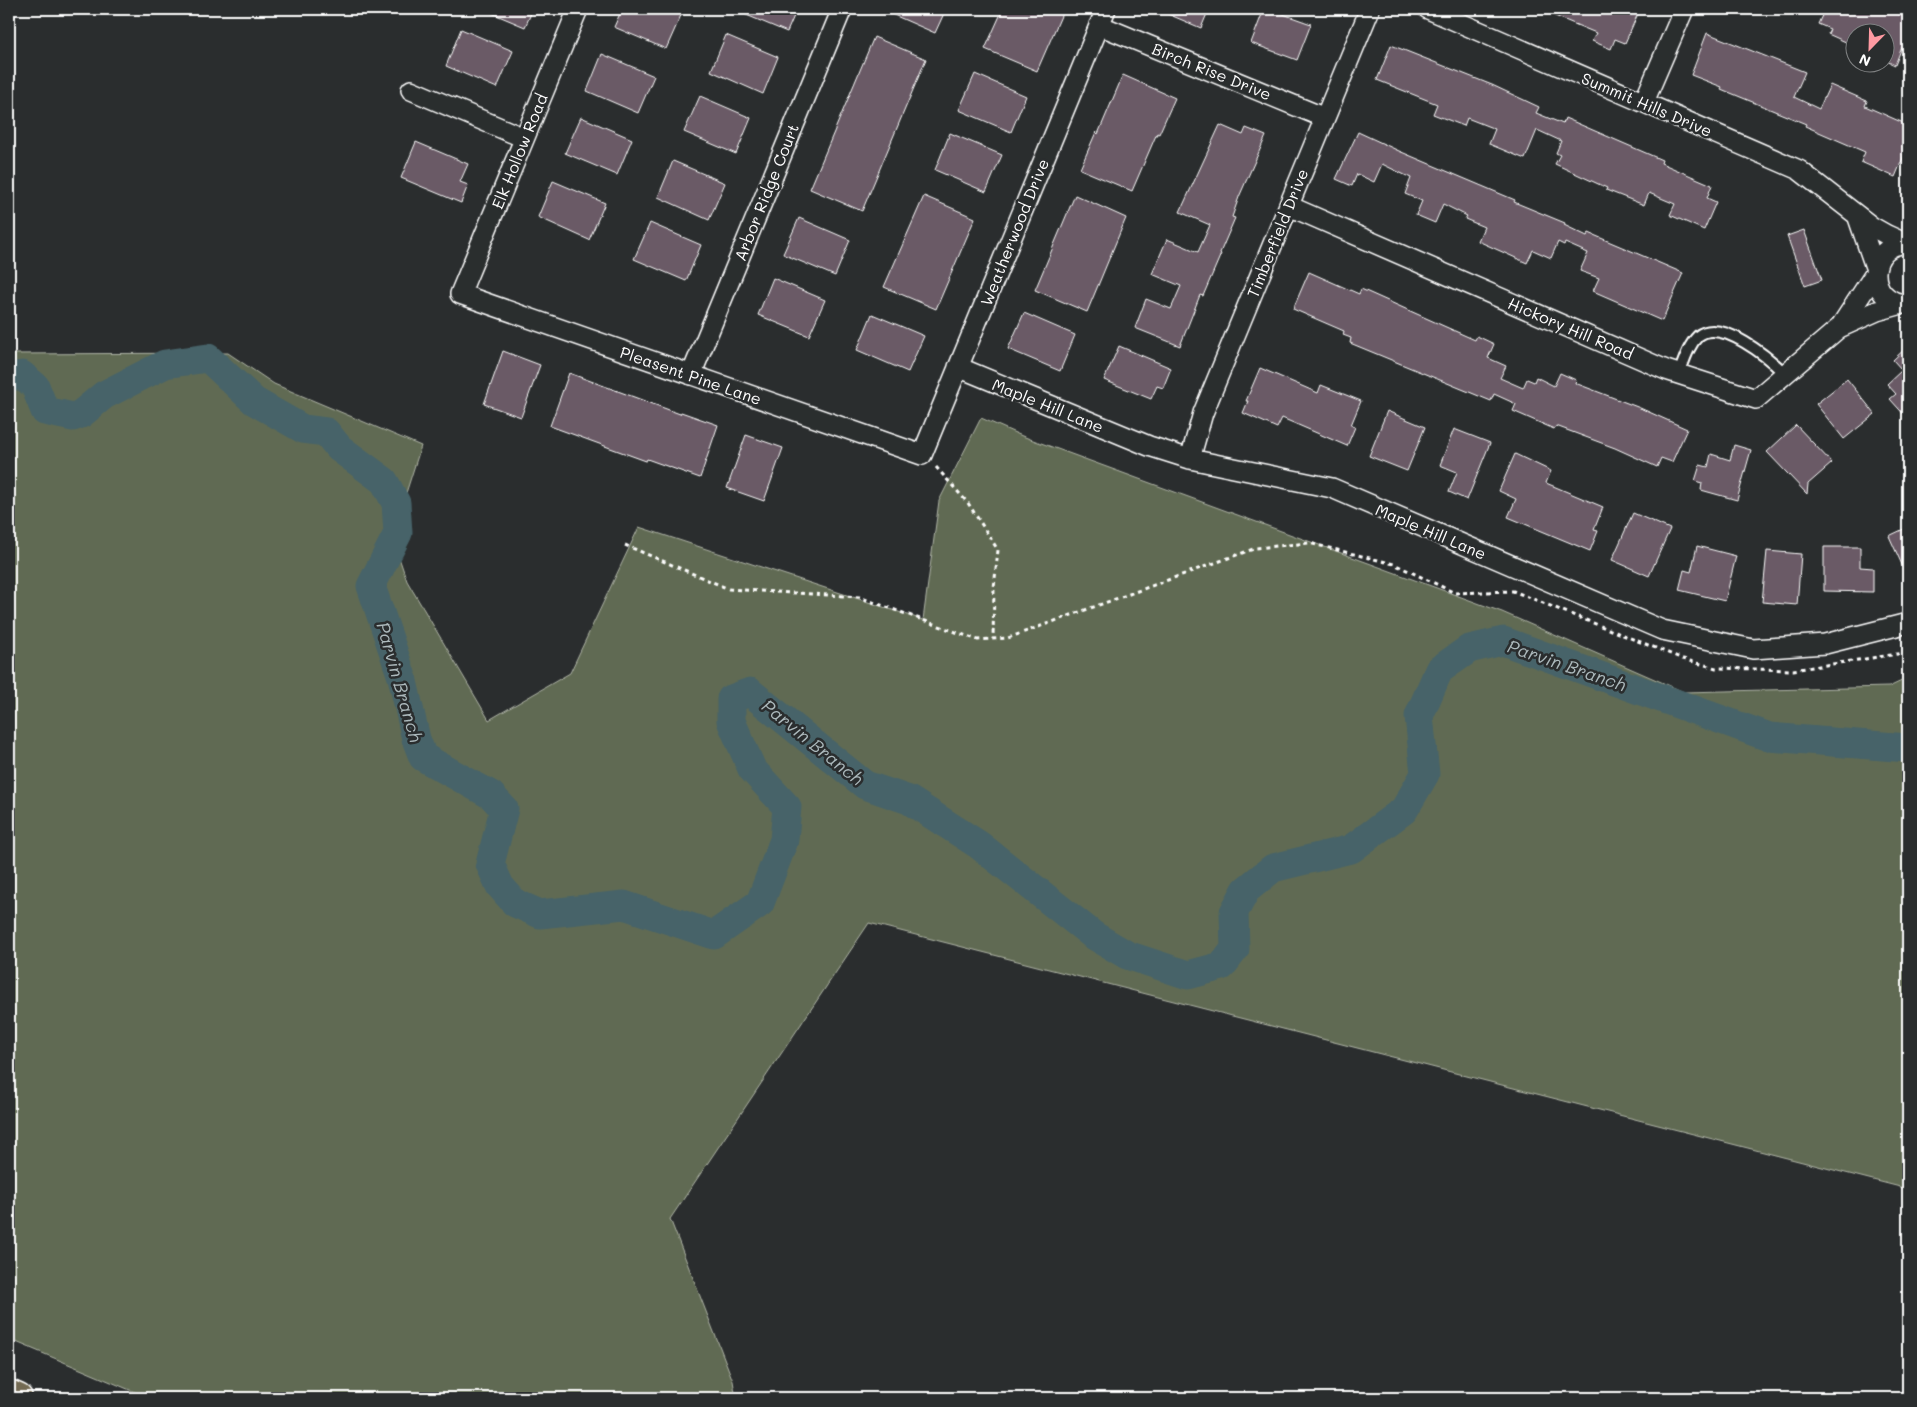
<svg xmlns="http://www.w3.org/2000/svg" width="1917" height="1407" font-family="Mali,sans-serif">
  <rect width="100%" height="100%" fill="#2a2d2e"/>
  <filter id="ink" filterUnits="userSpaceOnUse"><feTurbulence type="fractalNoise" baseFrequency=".02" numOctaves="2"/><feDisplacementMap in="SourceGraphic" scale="10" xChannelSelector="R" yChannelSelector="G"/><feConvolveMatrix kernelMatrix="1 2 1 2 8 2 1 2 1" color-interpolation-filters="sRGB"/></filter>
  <g filter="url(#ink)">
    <path fill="#616b52" stroke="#b0b5a8" d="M228,353l46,31 147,62 -29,91 15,44 82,139 81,-47 69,-146 284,93 16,-119 42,-83 41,18 480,176 182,80 205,-5 19,-9v511l-1039,-266 -199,296 63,162 3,17h-587l-140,-59v-985z"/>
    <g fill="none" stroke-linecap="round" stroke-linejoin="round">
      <path stroke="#466369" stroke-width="29" d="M9,377l13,-2 13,11 10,25 28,6 8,-3 23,-19 61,-31 43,-6 46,43 49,28 23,3 13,16 45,33 12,22 2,30 -27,53 31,91 14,62 7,18 68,38 13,14 -14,55 10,22 15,17 25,11 84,-9 90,30 46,-32 24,-63 3,-33 -35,-38 -21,-48v-22l19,-7 115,93 44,15 70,45 114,90 34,20 61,20 34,-9 13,-17 -1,-37 12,-22 27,-22 78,-19 53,-39 21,-36 -6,-58 20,-46 30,-21 34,-8 266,96 139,11"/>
    </g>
    <path fill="#6a5a66" stroke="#fff" d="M482,9h51l-8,18z
      M622,9h50l10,4 -16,36 -52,-22z
      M732,9h65l-10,23z
      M880,9h66l-11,24z
      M1003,9h61l-27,62 -52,-22z
      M1156,9h53l-8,19z
      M1264,9h5l42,15 -14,36 -46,-17z
      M1538,9h102l-15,34 -10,-4 -4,10 -19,-8 4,-8z
      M1825,9h61l22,9v14l-13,33 -11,-5v-28h-31l-5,11 -20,-9 2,-5 -12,-5z
      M461,29l52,22 -16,37 -51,-22z
      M1707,33l98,39 -11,25 25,12 11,-24 37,16 -2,5 43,19v21l-13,31 -34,-15 4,-10 -60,-26 1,-2 -85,-35 1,-2 -31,-12z
      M726,35l52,22 -15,37 -52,-23z
      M874,37l52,22 -64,152 -52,-22z
      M1391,45l101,40 47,22 -3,6 27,11 2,-6 97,42 -1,3 51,22 -5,13 9,4 -12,28 -34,-15 5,-11 -26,-11 -5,12 -38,-15 1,-2 -52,-24 5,-9 -4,-2 5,-12 -24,-11 -12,29 -36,-15 6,-15 -28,-11 -3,8 -31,-12 4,-10 -60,-24z
      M602,54l52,22 -16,37 -51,-22z
      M975,74l51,22 -15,36 -52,-22z
      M1123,75l52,23 -16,36 -2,-1 -25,58 -52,-22 16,-37 2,2z
      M700,96l51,22 -15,36 -52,-22z
      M581,117l51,22 -15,36 -52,-22z
      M1220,125l23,10 3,-7 20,8 -27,61 -7,20 3,1 -15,35 1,1 -18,42 -3,-1 -20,51 -45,-18 11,-29 25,10 10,-23 -29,-12 15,-35 31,13 12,-27 -30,-13z
      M1358,132l41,19 116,49 -1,2 51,21 -1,2 23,11 2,-3 94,40 -21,48 -69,-30 6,-13 -19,-7 8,-18 -23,-10 -1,2 -6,-3 -7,16 -18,-8 -6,13 -49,-22 6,-14 -19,-8 2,-3 -24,-12 -8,19 -19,-8 6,-14 -17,-7 6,-16 -29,-14 -8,18 -17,-8 -5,12 -16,-7z
      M950,133l52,22 -16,37 -51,-22z
      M416,142l52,22 -8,18 8,3 -7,18 -60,-25z
      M673,161l52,22 -16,37 -51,-23z
      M553,181l52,22 -16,37 -51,-23z
      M1075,195l51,23 -39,94 -52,-22z
      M924,196l51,22 -39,91 -52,-22z
      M799,218l51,22 -15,36 -52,-22z
      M650,223l51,22 -15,36 -52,-22z
      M1804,230l18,50 -17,6 -18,-50z
      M1309,272l50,22 2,-5 114,51 2,-4 17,8 -6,14 18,8 -6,12 23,10 4,-9 7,3 2,-5 18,9 6,-13 16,7 -1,3 65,25 47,21 -15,33 -11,-4 -4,9 -42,-19 -59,-22 -2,3 -41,-18 3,-7 -22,-10 -3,7 -141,-58 1,-5 -8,-3 1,-4 -51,-22z
      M773,278l52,22 -16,36 -51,-21z
      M1024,313l51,22 -15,36 -52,-22z
      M872,314l52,22 -16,36 -51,-22z
      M1119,346l52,22 -8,20 -6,-2 -6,13 -47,-19z
      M1908,346v73l-18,-20 6,-5 -9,-10 15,-14 -9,-10z
      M503,351l37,14 -19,52 -37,-13z
      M1260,368l58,25 3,-8 40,16 -10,24 4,2 -8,19 -65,-28 -5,10 -34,-15 5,-12h-2z
      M569,373l111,41 1,-2 37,13 -18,53 -53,-19 -1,2 -96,-35z
      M1847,379l28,35 -31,25 -28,-35z
      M1387,411l38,16 -18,44 -38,-15z
      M1796,425l36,38 -24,21 -1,10 -40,-42z
      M1454,429l36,14 -23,57 -18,-8 8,-20 -17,-7z
      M746,435l37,13 -19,53 -37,-13z
      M1734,445l17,5 -14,50 -36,-10 1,-7 -7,-2 5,-16 8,2 3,-13 19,6z
      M1515,454l36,17 -5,12 57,24 -9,23 4,1 -8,20 -82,-34 8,-18 -17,-8z
      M1633,513l37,16 -21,47 -37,-16z
      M1908,527v51l-19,-42z
      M1697,546l39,10 -11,45 -46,-11 5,-20 7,2z
      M1824,547h36v20l13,1v24l-49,-1z
      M1767,551l34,3 -4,51 -35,-3z"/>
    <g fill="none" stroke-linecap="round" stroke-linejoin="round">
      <defs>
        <path id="lane" d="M1679,374c5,-13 9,-28 19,-38 23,-19 72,23 87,38"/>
        <path id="street" d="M578,9l-118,285 462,161 184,-446
          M1428,9l371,161 72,56 16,9 20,9
          M1099,25l226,93
          M411,90l113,48
          M1644,102l40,-93
          M1289,206l377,164 90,29 83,-71 38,-17 25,-7
          M1857,215l19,55
          M1907,304c-43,-1 -40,-63 1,-60
          M1840,327l36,-55
          M958,367l191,79 41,13 142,29 330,142 91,19 72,-5 83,-21
          M691,375l151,-366
          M1190,459l13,-46 167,-404"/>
        <path id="highway" d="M9,1394l9,4"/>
      </defs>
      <use href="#lane" stroke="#fff" stroke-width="14"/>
      <use href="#street" stroke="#fff" stroke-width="22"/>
      <use href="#highway" stroke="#fff" stroke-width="31"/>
      <path stroke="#fff" stroke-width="3" stroke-dasharray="4 4" stroke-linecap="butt" d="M936,467l32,36 30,47 -4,38 -1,51
        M625,545l104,44 130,8 119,43 30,-2 248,-90 53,-5 85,21 61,29 58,-2 170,68 33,9 77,2 111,-17 4,2"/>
      <use href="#lane" stroke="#2a2d2e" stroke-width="10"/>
      <use href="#street" stroke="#2a2d2e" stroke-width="19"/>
      <use href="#highway" stroke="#736b52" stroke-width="28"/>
    </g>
  </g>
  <g text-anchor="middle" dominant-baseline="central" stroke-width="5" stroke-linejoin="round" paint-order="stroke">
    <g font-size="16" fill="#fff" stroke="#2a2d2e">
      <text transform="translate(1212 71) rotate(22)">Birch Rise Drive</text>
      <text transform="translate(1647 104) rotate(23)">Summit Hills Drive</text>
      <text transform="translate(519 151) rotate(-68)">Elk Hollow Road</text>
      <text transform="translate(766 192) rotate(-68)">Arbor Ridge Court</text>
      <text transform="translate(1014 232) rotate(-68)">Weatherwood Drive</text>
      <text transform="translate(1277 233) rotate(-68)">Timberfield Drive</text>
      <text transform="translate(1571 328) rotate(23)">Hickory Hill Road</text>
      <text transform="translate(691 375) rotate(19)">Pleasent Pine Lane</text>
      <text transform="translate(1048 405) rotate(22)">Maple Hill Lane</text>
      <text transform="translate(1431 531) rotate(23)">Maple Hill Lane</text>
    </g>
    <g font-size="18" font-style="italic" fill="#acb9bc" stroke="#2a2d2e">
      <text transform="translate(1567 665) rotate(19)">Parvin Branch</text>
      <text transform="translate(400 682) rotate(74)">Parvin Branch</text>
      <text transform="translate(813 742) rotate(39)">Parvin Branch</text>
    </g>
  </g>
  <rect width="1917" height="1407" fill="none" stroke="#2a2d2e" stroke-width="30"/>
  <rect x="15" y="15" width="1887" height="1377" fill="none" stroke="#fff" stroke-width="2" filter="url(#ink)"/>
  <g transform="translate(1870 48) rotate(203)"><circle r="24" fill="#2a2d2e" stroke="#7f8182"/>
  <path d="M0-4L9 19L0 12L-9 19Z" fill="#ff9aa2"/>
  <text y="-8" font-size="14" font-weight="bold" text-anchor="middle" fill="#ffffff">N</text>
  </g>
</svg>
